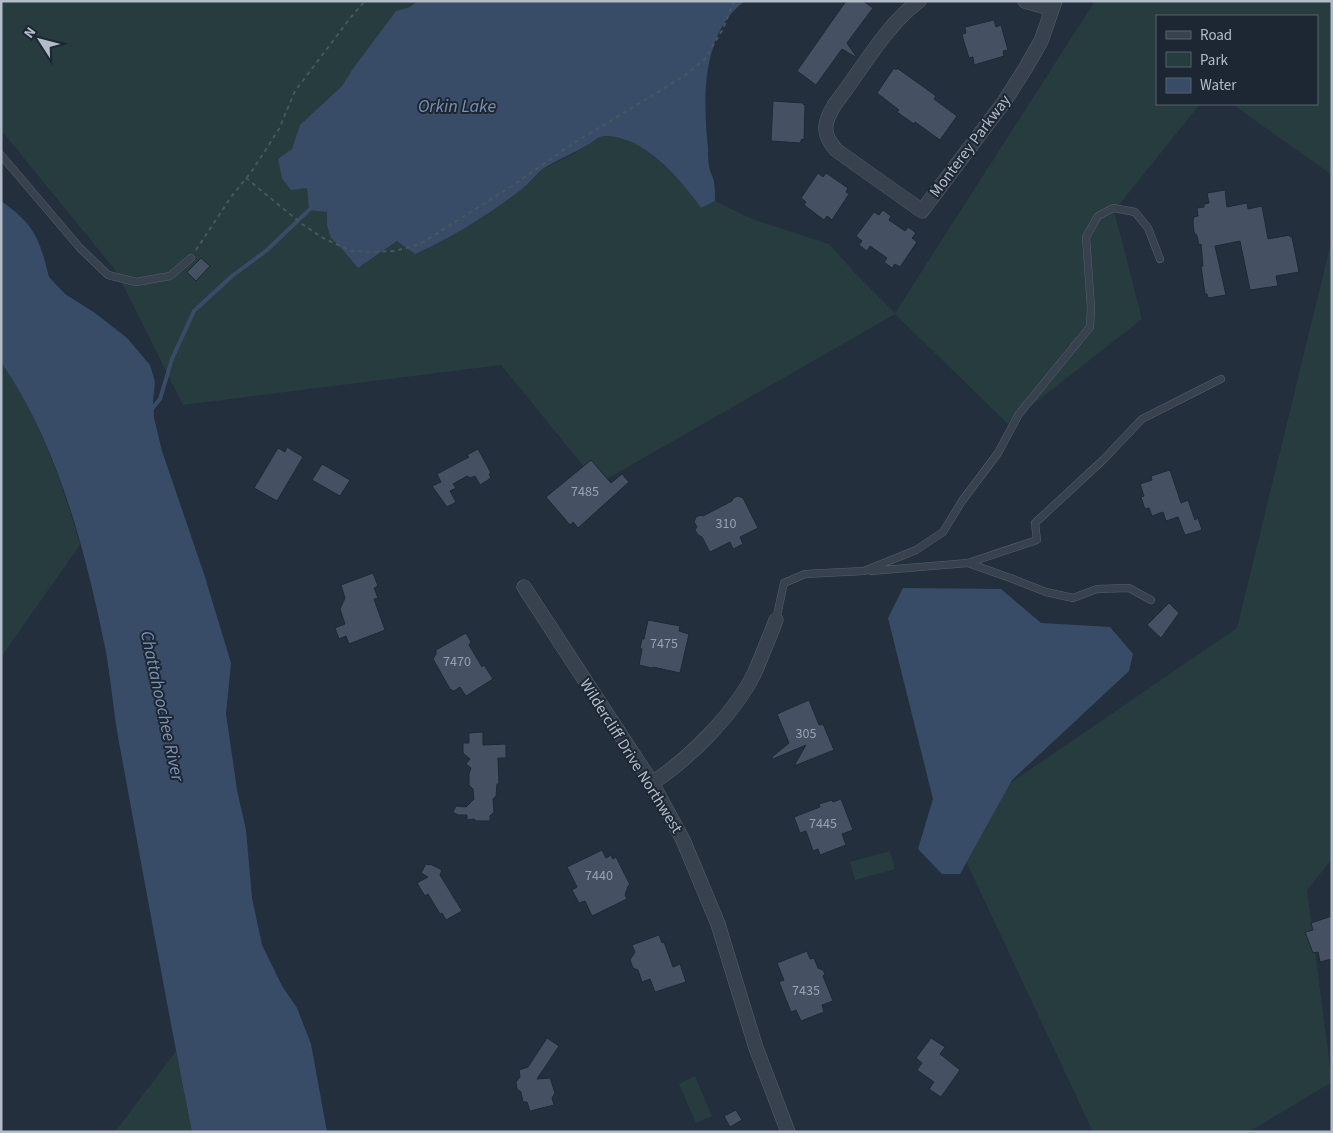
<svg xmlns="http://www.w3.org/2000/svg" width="1333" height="1133" font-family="'Source Sans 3',sans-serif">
  <rect width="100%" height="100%" fill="#242f3e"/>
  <path fill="#263c3f" d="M1,1h416l-7,6 -14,4 -44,59 -10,16 -42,39 -7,24 14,39 2,21 18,2v15l4,12 11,11 16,19 39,-27 127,-53 19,-19 30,-15 29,-18 20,1 23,11 34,31 22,29 14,-7 37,18 77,25 27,30 39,39 200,-312h237v174l-100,-71h85v-88h-160v88h43l-86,107 28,108 -134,105 -113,-110 -297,170 -97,-119 -318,40 -67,-134 -115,-141z
    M1332,239v620l-25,31 25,192 -83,50h-156l-144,-307 288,-197z
    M1,362c38,55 61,119 79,183l-79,112z
    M890,851l5,18 -40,11 -5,-18z
    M176,1051l16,81h-77z
    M695,1076l17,40 -16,7 -17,-39z"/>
  <path fill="#394c67" d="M417,1h328c-44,32 -42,99 -37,147 0,6 0,13 1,19 1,5 4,10 5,15 1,6 1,13 1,19l-14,7c-20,-29 -59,-74 -97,-72 -4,0 -9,4 -13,7 -15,9 -32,16 -47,25 -8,6 -14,15 -22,21 -33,25 -69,48 -107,65l-18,-13 -39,27 -16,-19 -11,-11 -4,-12v-14l-18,-2 -2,-22 -16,2 -9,-12 -4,-19 14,-10 8,-24 42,-39 10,-16 44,-59 14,-4z
    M1,201c34,24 38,37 48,76l16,17 30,19 32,25 23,27 5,17 -2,18 1,18 8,33 42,123 27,89 -5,51 11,76 9,40 6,68 10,47 20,41 15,22 14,36 16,88h-135c-26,-130 -49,-260 -73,-390 -6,-32 -8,-64 -14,-95 -20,-98 -47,-202 -104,-285z
    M903,588l98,1 40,34 69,4 23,27 -4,17 -117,109 -52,94h-18l-24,-25 15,-50 -45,-181z"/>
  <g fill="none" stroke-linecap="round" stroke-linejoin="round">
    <path stroke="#394c67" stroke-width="4" d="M151,410l9,-11 12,-40 22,-48 38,-35 35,-26 42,-40"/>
  </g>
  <path fill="#455162" stroke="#1f2835" d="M846,1h17l10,7 -26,35 10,15 -15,-9 -26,36 -19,-14z
    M994,20l2,7 5,-2 7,25 -5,1 1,5 -30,9 -1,-8 -4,1 -5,-16 -2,-8 4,-1 -1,-6z
    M894,68l2,2 1,-2 28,20 11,8 -2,3 23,17 -17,24 -25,-18 -1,2 -17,-12 2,-2 -22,-17z
    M773,101l30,2v1l2,1 -1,35 -2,-1 -2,4 -29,-2z
    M818,173l5,4 3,-4 22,15 -2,4 3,2 -17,26 -5,-4 -3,4 -20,-15 2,-3 -5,-4z
    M1225,190l2,17 20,-4 1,6 14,-3 6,33 22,-4v2h2l7,35 -23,4 2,10 -28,4 -10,-49 -25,5 11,49 -18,3 -1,-4h-2l-4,-28h2l-2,-22 -2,1 -2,-9 -3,-4 -1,-11 1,-4 4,-1 -1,-8 7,-1v-3l5,-1 -2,-10z
    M883,210l8,6 -2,4 16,11 3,-4 8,6 -4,5 5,4 -17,25 -5,-3 -3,4 -8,-6 3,-4 -17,-12 -3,5 -8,-6 3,-4 -6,-5 18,-24 5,3z
    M201,258l9,8 -14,15 -9,-9z
    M287,447l16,10 -26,44 -23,-13 24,-40 7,4z
    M478,449l13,24 -2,1 2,4 -11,7 -5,-9 -5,2 -3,-2 -14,8 3,4 -6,3 6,11 -9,5 -15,-21 9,-4 -4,-8 32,-17 -2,-2z
    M591,460l20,23 11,-9 7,8 -51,46 -5,-6 -3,3 -24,-28z
    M322,464l28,16 -10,16 -28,-16z
    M1170,470l11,33 7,-3 7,20 3,-2 4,12 -17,5 -7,-18 -12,4 -3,-9 -11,4 -3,-8 -4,1 -4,-12 3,-1 -4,-12 12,-4 -1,-4z
    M738,496l5,2 15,30 -18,9 3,7 -10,5 -3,-7 -20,10 -8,-15 -4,-2 -3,-5 2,-3 -3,-5 2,-5 5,-2 2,1 29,-15 1,-3z
    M373,573l5,13 -4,2 4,10 -4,1 11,31 -36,14 -3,-8 -7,3 -4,-11 10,-4 -5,-15 5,-11 -4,-13z
    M1169,603l10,10 -18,25 -14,-13z
    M648,620l32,6 -1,5 10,3 -9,39 -27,-6 -1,1 -13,-3 3,-16 -2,-1 2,-9h2z
    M466,633l5,9 -2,3 13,22 2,-2 9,14 -27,17 -6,-9 -6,4 -4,-2 -17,-30 3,-5v-4z
    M809,700l10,25 4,-1 11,26 -40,16 12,-21 -33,14 -1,-2 17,-14 -12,-29z
    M483,732v13l23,-1v14h-8l1,26h-2l-1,12 -3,3 1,13 -4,4v5h-14l-2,-2 -7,1v-5h-9l-5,-3 3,-6 10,1 8,-8 -1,-10 -4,-4v-11l2,-6 -5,-4 4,-5 -7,-6v-10h6v-10z
    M841,799l12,31 -11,4 4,11 -26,10 -2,-6 -5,2 -7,-20 -6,2 -6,-16 26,-10 -1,-3 13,-4 1,2z
    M602,850l4,8 5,-3 2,4 3,-2 14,28 -2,1 -3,9 2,4 -35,17 -7,-15 -6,2 -7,-13 5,-3 -10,-20z
    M426,864l4,1v-1l12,6 -2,5 22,36 -16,9 -4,-7 -2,1 -12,-20 -3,2 -8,-13 11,-6 -7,-4z
    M1332,916v43l-12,3 -2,-10 -5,1 -8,-21 8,-2 -2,-7z
    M659,935l3,8 2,-1 9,25 7,-3 6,18 -31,10 -5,-13 -8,3 -4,-12 -5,-2 -3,-8 5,-8 -3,-7z
    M807,951l3,8 4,-1 4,10 5,2 2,4 -2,2 10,25 -11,4 2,7 -23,9 -5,-11 -5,2 -12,-30 5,-2 -7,-17z
    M547,1038l12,8 -22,33 13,-1 5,15 -3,5 2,7 -24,6 -3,-9h-4l-2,-10 -4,-3 -1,-7 4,-5 -1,-7 9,-3z
    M931,1038l14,9 -5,7 20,16 -19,27 -12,-8 5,-7 -17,-12 5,-7 -6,-5z
    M736,1110l6,10 -12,7 -6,-11z"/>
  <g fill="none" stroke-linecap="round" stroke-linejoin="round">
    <defs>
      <path id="lane" d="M1,155l79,93 28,27 28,7 34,-6 21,-18
        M968,563l45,16 33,13 27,6 24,-9 32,-1 22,12
        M871,571l97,-8 69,-23 -2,-17 68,-63 39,-41 79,-40
        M776,620l8,-37 21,-9 59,-3 52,-21 27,-18 19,-31 36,-48 21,-39 71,-87 1,-19 -5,-71 12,-21 15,-8 22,4 13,16 12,31"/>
      <path id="street" d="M919,1c-34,25 -58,70 -84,103 -11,18 -14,29 1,46l86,61 82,-109 21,-33 16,-28 14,-40
        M1025,1l27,8
        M524,587l128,196 31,57 35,84 38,124 32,84
        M652,783c37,-24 82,-69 102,-109 8,-18 15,-36 22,-54"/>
    </defs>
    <use href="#lane" stroke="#565f6c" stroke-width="8"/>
    <use href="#street" stroke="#565f6c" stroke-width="15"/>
    <path stroke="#44595c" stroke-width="2" stroke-dasharray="4 4" stroke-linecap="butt" d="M246,178l56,46 21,14 28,13 20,1 24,-1 25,-7 92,-58 62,-43 110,-67 20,-16 19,-31 11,-28
      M196,250l35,-53 21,-26 27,-42 16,-38 56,-74 14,-16"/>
    <use href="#lane" stroke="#38414e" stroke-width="7"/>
    <use href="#street" stroke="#38414e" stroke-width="14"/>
  </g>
  <g text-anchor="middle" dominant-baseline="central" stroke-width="4" stroke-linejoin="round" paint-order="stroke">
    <g font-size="14" fill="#98a1af">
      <text x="585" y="492">7485</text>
      <text x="726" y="524">310</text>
      <text x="664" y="644">7475</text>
      <text x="457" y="662">7470</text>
      <text x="806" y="734">305</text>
      <text x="823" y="824">7445</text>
      <text x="599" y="876">7440</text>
      <text x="806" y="991">7435</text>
    </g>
    <g font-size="16" fill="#b4bcc9" stroke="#1d2633">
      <text transform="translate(970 146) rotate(-53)">Monterey Parkway</text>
      <text transform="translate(631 756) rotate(58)">Wildercliff Drive Northwest</text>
    </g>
    <g font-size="18" font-style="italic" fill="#7c92b1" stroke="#1d2633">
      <text x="457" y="106">Orkin Lake</text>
      <text transform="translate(162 706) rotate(78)">Chattahoochee River</text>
    </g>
  </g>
  <rect width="1333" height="1133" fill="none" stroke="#b4bcc9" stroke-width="5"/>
  <rect x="1156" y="15" width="162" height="90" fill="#1d2633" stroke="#59626f"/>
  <rect x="1166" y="31" width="25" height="8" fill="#38414e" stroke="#59626f"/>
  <text x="1200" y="40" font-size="15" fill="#b4bcc9">Road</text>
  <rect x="1166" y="52" width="25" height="15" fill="#263c3f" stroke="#59626f"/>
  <text x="1200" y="65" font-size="15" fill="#b4bcc9">Park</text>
  <rect x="1166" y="78" width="25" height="15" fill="#394c67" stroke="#59626f"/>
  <text x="1200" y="90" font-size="15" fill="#b4bcc9">Water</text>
  <g transform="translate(40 40) rotate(306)" stroke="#1d2633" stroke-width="4" paint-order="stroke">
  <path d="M0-4L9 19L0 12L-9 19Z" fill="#b4bcc9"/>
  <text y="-8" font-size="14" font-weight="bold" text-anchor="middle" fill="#b4bcc9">N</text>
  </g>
</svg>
